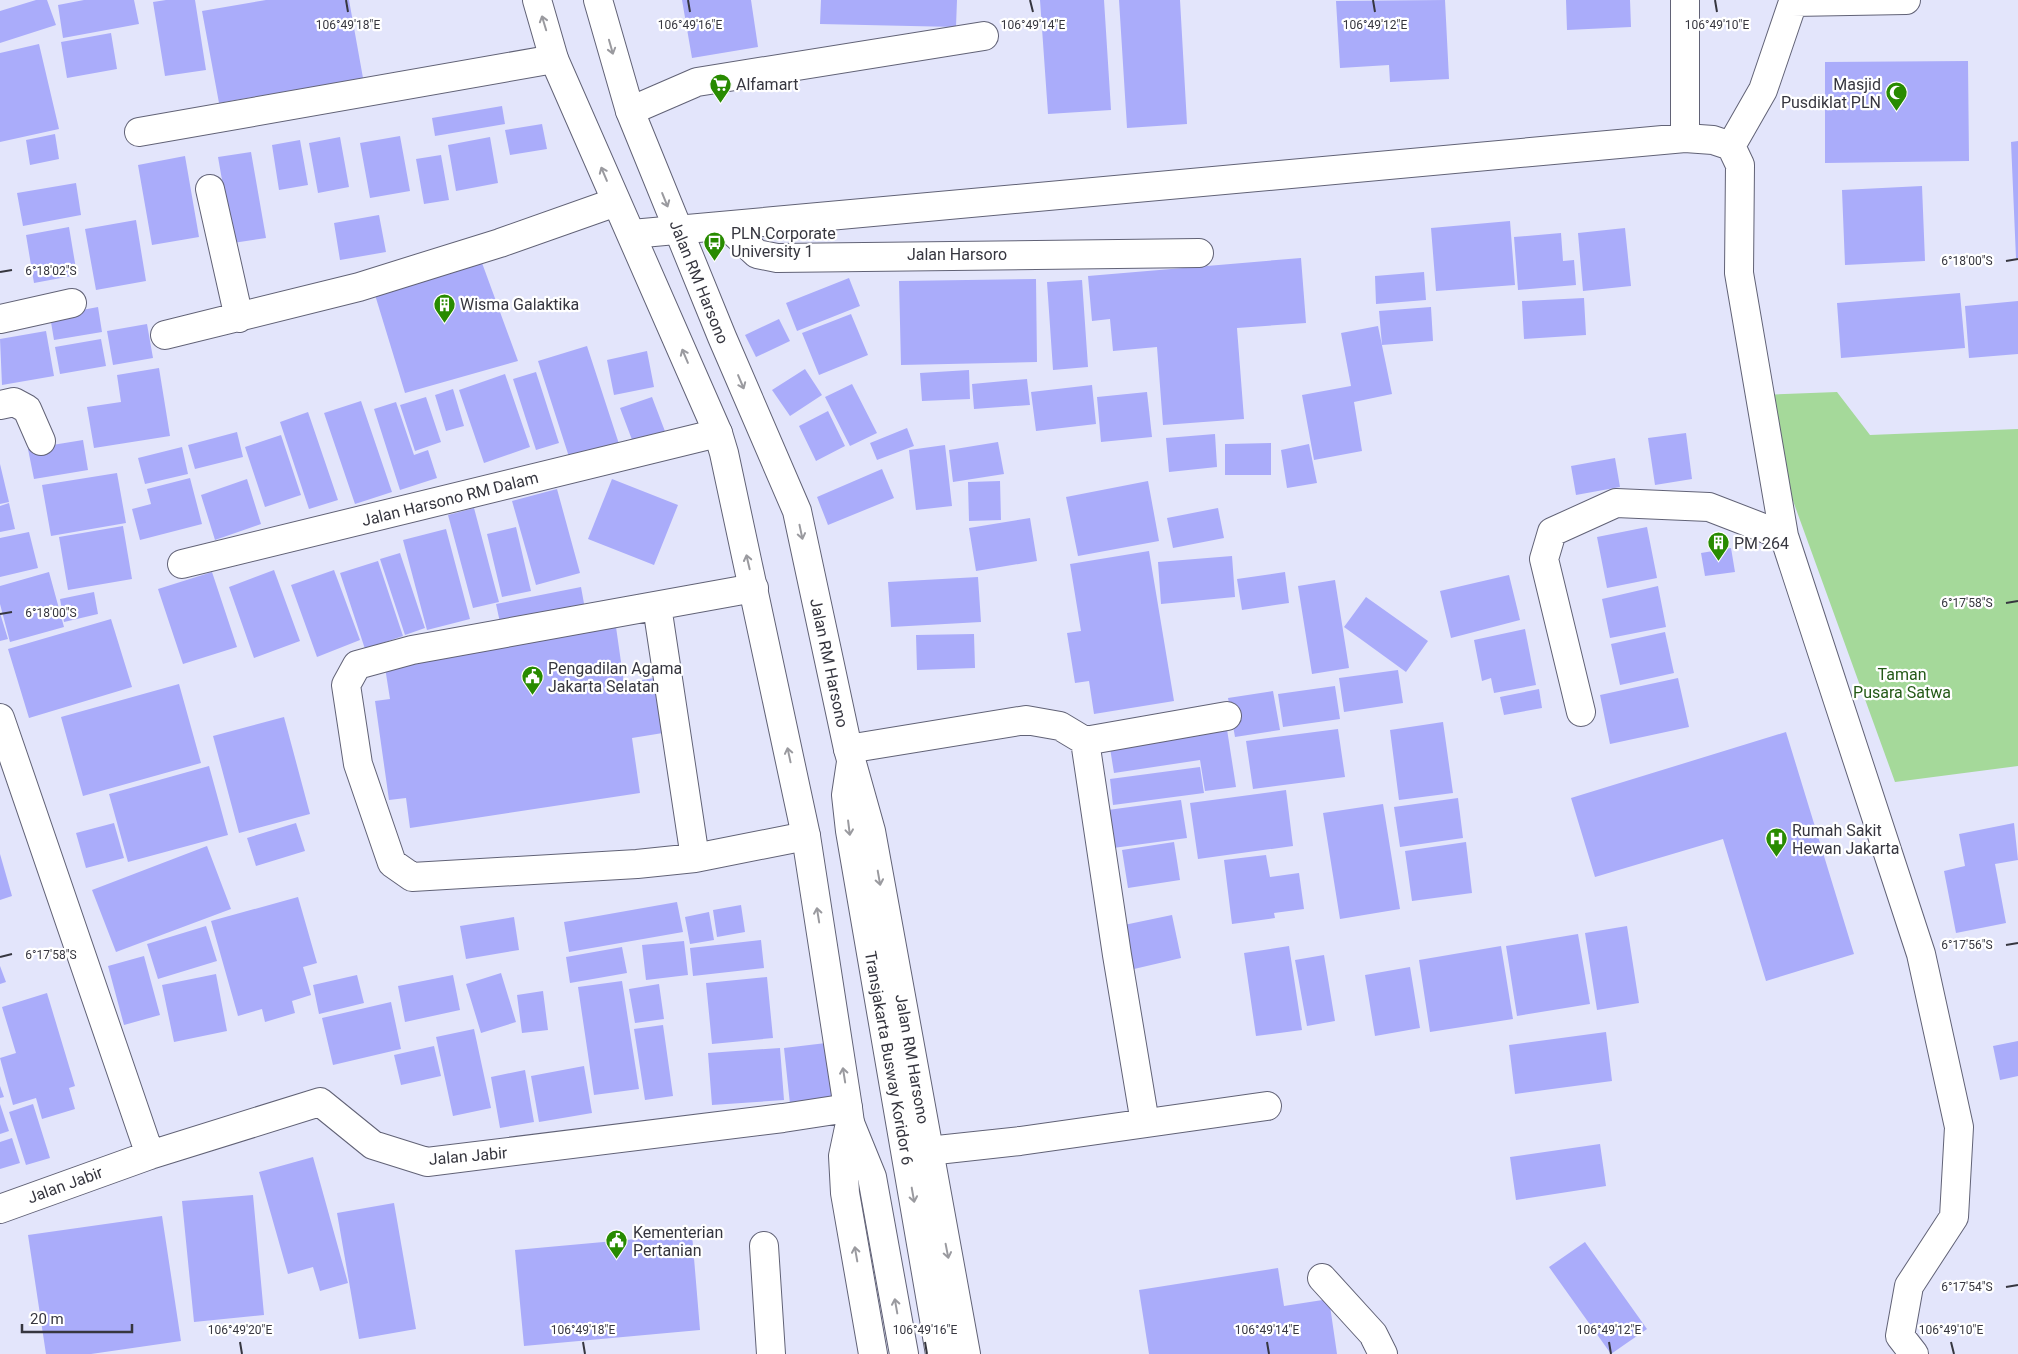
<svg xmlns="http://www.w3.org/2000/svg" width="2018" height="1354" font-family="Roboto,sans-serif">
  <rect width="100%" height="100%" fill="#e3e5fb"/>
  <path fill="#a5d99a" d="M1837,392l33,43 148,-6v337l-123,16 -107,-295 -28,-92z"/>
  <path fill="#aaacfa" d="M36,0h11l9,25 -56,18v-32z
    M84,0h50l5,24 -76,14 -5,-33z
    M166,0h29l11,70 -41,6 -12,-74z
    M266,0h83l14,78 -144,25 -17,-92z
    M682,0h69l7,47 -66,11z
    M821,0h136l-1,27 -136,-3z
    M1040,0h64l7,110 -63,4z
    M1119,0h61l7,124 -60,4z
    M1445,0l4,79 -59,3 -1,-17 -49,3 -4,-67z
    M1566,0h64l1,27 -64,3z
    M111,33l6,36 -50,9 -6,-36z
    M39,44l20,85 -59,13v-89z
    M1968,61l1,100 -144,2v-101z
    M502,106l3,18 -70,12 -3,-18z
    M542,124l5,25 -37,6 -5,-25z
    M55,134l4,25 -29,6 -4,-25z
    M400,136l10,55 -40,7 -10,-55z
    M340,137l9,50 -31,6 -9,-50z
    M490,137l8,46 -42,8 -8,-46z
    M300,140l8,45 -29,5 -7,-45z
    M2018,141v117h-2l-5,-116z
    M251,152l15,86 -33,5 -15,-86z
    M441,155l8,45 -25,4 -8,-45z
    M185,156l14,81 -47,8 -14,-80z
    M76,183l5,32 -58,11 -6,-33z
    M1922,186l3,75 -80,4 -3,-75z
    M379,215l7,37 -46,8 -6,-37z
    M136,220l10,61 -50,9 -11,-61z
    M1510,221l5,64 -79,6 -5,-63z
    M69,227l8,48 -43,8 -8,-48z
    M1625,228l6,58 -48,5 -5,-58z
    M1561,233l2,28 11,-1 2,25 -58,5 -4,-53z
    M478,252l40,109 -113,32 -33,-108z
    M1301,258l5,65 -69,5 7,91 -81,6 -6,-78 -44,4 -3,-32 -18,2 -4,-45z
    M1424,272l2,28 -50,4 -1,-28z
    M849,278l11,28 -63,25 -11,-28z
    M1036,279l1,83 -136,3 -2,-84z
    M1082,280l6,87 -35,3 -6,-88z
    M1960,293l5,55 -124,10 -4,-55z
    M1584,298l2,37 -62,4 -2,-38z
    M2018,301v53l-49,4 -4,-52z
    M98,307l4,25 -48,8 -4,-24z
    M1431,307l2,34 -51,4 -3,-34z
    M851,314l17,41 -49,20 -17,-42z
    M779,319l11,22 -34,16 -11,-22z
    M147,324l6,34 -40,7 -6,-34z
    M1378,326l14,68 -38,8 8,49 -48,9 -12,-65 49,-9 -10,-53z
    M46,331l8,45 -52,9 -2,-46z
    M101,339l5,27 -46,8 -5,-27z
    M587,346l33,101 -49,16 -33,-102z
    M647,351l7,36 -40,8 -7,-35z
    M159,368l11,68 -76,12 -7,-41 34,-5 -4,-27z
    M805,369l17,26 -32,21 -18,-26z
    M969,370l1,29 -48,2 -2,-28z
    M536,372l23,71 -23,7 -23,-71z
    M505,374l25,73 -46,16 -25,-73z
    M1027,379l3,26 -56,4 -2,-25z
    M852,384l25,49 -27,13 -25,-49z
    M1092,385l4,39 -60,7 -5,-39z
    M453,389l11,37 -18,5 -11,-36z
    M1147,392l5,45 -51,5 -4,-45z
    M426,397l15,45 -26,9 -15,-46z
    M652,397l14,37 -32,11 -14,-37z
    M361,401l31,91 -37,12 -31,-91z
    M396,402l18,53 14,-5 9,28 -37,12 -26,-81z
    M828,411l17,35 -29,15 -17,-35z
    M308,412l30,88 -29,9 -29,-87z
    M907,428l7,18 -37,14 -7,-17z
    M237,432l6,25 -48,12 -7,-24z
    M1686,433l6,46 -37,6 -7,-47z
    M1215,434l2,33 -48,5 -3,-34z
    M281,435l20,60 -36,12 -20,-60z
    M83,440l5,30 -54,9 -6,-30z
    M998,442l6,32 -51,8 -4,-32z
    M1271,443v32h-46v-31z
    M1309,444l8,39 -30,5 -6,-38z
    M945,445l7,61 -36,4 -7,-60z
    M182,447l6,27 -43,10 -7,-26z
    M1615,458l5,29 -44,8 -5,-29z
    M0,464l9,38 -9,2z
    M882,469l12,29 -66,27 -11,-28z
    M117,473l9,50 -75,13 -9,-51z
    M190,478l12,46 -62,16 -8,-31 19,-5 -4,-15z
    M247,479l14,45 -46,16 -14,-45z
    M612,479l66,26 -24,60 -66,-26z
    M1000,481l1,39 -32,1 -1,-39z
    M1148,481l11,60 -81,15 -12,-59z
    M557,489l23,84 -44,12 -24,-84z
    M9,503l6,26 -15,3v-26z
    M474,508l25,94 -26,6 -25,-93z
    M1218,508l6,30 -51,10 -6,-30z
    M1030,518l7,43 -61,10 -7,-43z
    M123,526l9,53 -64,11 -9,-53z
    M516,527l15,64 -29,6 -15,-63z
    M1647,527l10,51 -50,10 -10,-51z
    M446,529l24,90 -43,11 -24,-90z
    M29,532l9,36 -38,9v-39z
    M1731,548l4,24 -30,4 -4,-23z
    M1149,551l25,150 -80,13 -5,-33 -14,2 -8,-50 14,-2 -11,-67z
    M400,553l25,75 -20,7 -25,-76z
    M1232,556l3,41 -74,7 -3,-42z
    M378,561l25,75 -38,13 -25,-76z
    M274,570l26,71 -46,17 -25,-71z
    M334,570l26,70 -43,17 -26,-72z
    M49,572l15,55 -54,15 -10,-38v-18z
    M212,572l25,75 -54,17 -25,-75z
    M1285,572l4,31 -47,7 -5,-31z
    M1509,575l11,45 -69,18 -11,-47z
    M978,577l3,45 -90,5 -3,-45z
    M1335,580l14,88 -37,6 -14,-88z
    M1658,586l8,41 -56,11 -8,-39z
    M581,587l4,22 -84,18 -5,-23z
    M94,592l4,22 -34,8 -4,-23z
    M1366,597l62,44 -22,31 -62,-45z
    M0,613l8,26 -8,2z
    M111,619l21,68 -103,31 -21,-69z
    M616,627l8,56 36,-6 9,55 -37,6 8,55 -230,35 -4,-30 -17,2 -14,-99 15,-2 -6,-38z
    M1525,629l11,56 -42,8 -3,-15 -9,3 -8,-41z
    M1665,632l9,41 -54,12 -9,-41z
    M974,634l1,34 -58,2 -1,-35z
    M1398,670l5,33 -59,9 -5,-34z
    M1678,678l11,49 -79,17 -10,-49z
    M179,684l22,79 -118,33 -22,-79z
    M1335,686l5,33 -57,8 -5,-33z
    M1539,689l3,19 -38,7 -4,-18z
    M1273,691l7,39 -45,7 -7,-39z
    M284,717l26,97 -71,19 -26,-97z
    M1443,722l10,71 -54,7 -9,-70z
    M1226,723l10,64 -31,4 -5,-31 -86,13 -5,-31z
    M1338,729l7,48 -92,12 -7,-48z
    M1786,732l68,222 -88,27 -43,-142 -128,38 -24,-79z
    M209,766l19,69 -100,27 -19,-68z
    M1200,767l4,26 -91,12 -3,-26z
    M1286,790l7,56 -95,13 -8,-56z
    M1458,798l5,40 -63,9 -6,-40z
    M1181,800l6,38 -74,10 -5,-38z
    M1383,804l17,105 -60,10 -17,-106z
    M114,823l10,35 -38,10 -10,-35z
    M296,823l9,28 -49,15 -9,-28z
    M2014,823l4,37 -23,4 11,59 -50,10 -12,-62 21,-5 -6,-32z
    M1174,842l6,38 -52,8 -6,-38z
    M1466,842l6,51 -60,8 -7,-50z
    M207,846l24,63 -115,43 -24,-62z
    M0,854l12,42 -12,4z
    M1266,855l4,22 29,-4 5,36 -30,4 1,5 -43,6 -8,-64z
    M298,897l19,66 -14,4 8,28 -19,6 3,12 -30,9 -3,-13 -24,7 -27,-95z
    M677,902l6,30 -114,20 -5,-30z
    M741,905l4,27 -28,5 -4,-27z
    M709,912l5,28 -24,4 -5,-27z
    M1172,915l9,43 -47,11 -10,-44z
    M514,917l5,33 -53,9 -6,-33z
    M206,926l11,35 -59,18 -11,-35z
    M1627,926l12,77 -42,7 -12,-77z
    M1578,934l12,70 -73,12 -11,-70z
    M761,940l3,28 -71,8 -3,-28z
    M684,941l4,34 -42,5 -4,-35z
    M1289,946l13,84 -46,6 -12,-83z
    M1501,946l12,73 -83,13 -11,-72z
    M622,947l5,26 -57,10 -4,-26z
    M1324,955l11,66 -28,5 -12,-66z
    M144,956l16,59 -36,10 -16,-59z
    M0,966l6,16 -6,2z
    M1410,967l10,61 -45,8 -10,-61z
    M501,973l15,49 -35,11 -15,-49z
    M216,974l11,57 -53,11 -12,-57z
    M357,975l7,28 -45,11 -6,-29z
    M453,975l7,35 -55,12 -7,-36z
    M767,977l6,61 -61,6 -6,-61z
    M622,981l17,108 -45,6 -16,-108z
    M659,984l5,35 -29,4 -6,-34z
    M543,991l5,39 -26,3 -5,-38z
    M47,993l28,93 -6,2 6,21 -33,10 -6,-21 -23,7 -13,-47 16,-5 -14,-46z
    M391,1002l10,47 -68,16 -11,-47z
    M663,1025l10,71 -28,4 -11,-71z
    M474,1029l17,79 -38,8 -17,-79z
    M1606,1032l6,49 -97,13 -6,-49z
    M2018,1041v35l-18,4 -7,-34z
    M826,1043l7,56 -43,5 -6,-56z
    M434,1046l7,30 -40,9 -7,-30z
    M780,1048l4,52 -72,5 -4,-52z
    M584,1066l8,47 -53,9 -8,-46z
    M525,1070l9,52 -34,6 -9,-51z
    M0,1086l4,11 -4,1z
    M0,1104l9,27 -9,3z
    M33,1104l17,54 -24,7 -17,-53z
    M12,1138l8,25 -20,6v-27z
    M1600,1144l6,42 -90,14 -6,-43z
    M313,1157l35,126 -28,8 -7,-24 -25,7 -29,-102z
    M253,1195l11,120 -70,7 -12,-121z
    M394,1203l22,126 -57,10 -22,-126z
    M162,1216l19,125 -90,13h-45l-18,-119z
    M692,1234l8,96 -176,16 -9,-96z
    M1585,1242l62,87 -36,25 -62,-87z
    M1278,1268l6,38 45,-7 8,55h-188l-10,-64z"/>
  <g fill="none" stroke-linecap="round" stroke-linejoin="round">
    <defs>
      <path id="minor" d="M1685,0v138
        M630,111l67,-29 287,-46
        M139,132l415,-73
        M1731,146l32,-56 30,-88 113,-2
        M210,189l29,129
        M727,226l30,28 20,4 422,-5
        M632,234l1053,-96 28,2 18,6 9,19 -1,108 45,263 137,418 38,173 -5,90 -45,69 -9,50 14,18
        M0,319l72,-16
        M165,335l194,-48 141,-44 116,-41
        M0,405l14,-3 13,7 14,32
        M182,564l536,-131
        M754,588l-342,62 -55,15 -11,20 12,79 34,99 20,14 225,-13 58,-6 111,-22
        M657,606l38,252
        M1581,712l-37,-153 8,-27 64,-29 93,4 75,29
        M0,718l150,437
        M1085,741l142,-25
        M848,749l178,-29 34,6 25,15 32,214 28,168
        M851,762l-5,33 4,36 90,523
        M850,1123l22,54 32,177
        M928,1151l92,-10 247,-35
        M0,1209l150,-54 170,-53 53,43 54,17 356,-44 65,-10
        M764,1246l7,108
        M1322,1278l51,56 10,20"/>
      <path id="major" d="M537,0l17,59 164,374 6,20 82,383 42,272 2,15 -7,33 2,37 28,161
        M598,0l32,111 92,226 75,174 51,238 23,82 95,523"/>
    </defs>
    <use href="#minor" stroke="#616276" stroke-width="30"/>
    <use href="#major" stroke="#616276" stroke-width="30"/>
    <use href="#minor" stroke="#fff" stroke-width="28"/>
    <use href="#major" stroke="#fff" stroke-width="28"/>
  </g>
  <defs><path id="oneway-shaft" d="M-6 0H5M1.5-3L5.5 0L1.5 3" fill="none" stroke-width="1.6" stroke-linecap="round" stroke-linejoin="round" transform="scale(1.25)"/></defs>
  <g stroke="#9a9a9f">
    <use href="#oneway-shaft" transform="translate(544 23) rotate(-107)"/>
    <use href="#oneway-shaft" transform="translate(611 47) rotate(74)"/>
    <use href="#oneway-shaft" transform="translate(604 174) rotate(-113)"/>
    <use href="#oneway-shaft" transform="translate(665 200) rotate(68)"/>
    <use href="#oneway-shaft" transform="translate(685 356) rotate(-113)"/>
    <use href="#oneway-shaft" transform="translate(741 382) rotate(67)"/>
    <use href="#oneway-shaft" transform="translate(801 532) rotate(78)"/>
    <use href="#oneway-shaft" transform="translate(748 562) rotate(-103)"/>
    <use href="#oneway-shaft" transform="translate(789 755) rotate(-102)"/>
    <use href="#oneway-shaft" transform="translate(849 828) rotate(83)"/>
    <use href="#oneway-shaft" transform="translate(879 878) rotate(80)"/>
    <use href="#oneway-shaft" transform="translate(818 915) rotate(-99)"/>
    <use href="#oneway-shaft" transform="translate(844 1075) rotate(-99)"/>
    <use href="#oneway-shaft" transform="translate(913 1195) rotate(80)"/>
    <use href="#oneway-shaft" transform="translate(947 1251) rotate(79)"/>
    <use href="#oneway-shaft" transform="translate(856 1254) rotate(-100)"/>
    <use href="#oneway-shaft" transform="translate(896 1306) rotate(-100)"/>
  </g>
  <path fill="none" stroke="#36363f" stroke-width="2" d="M346,0l2,12M688,0l2,12M1030,0l3,12M1373,0l2,12M1715,0l2,12M2006,261l12,-2M0,272l12,-2M2006,603l12,-2M0,614l12,-2M2006,945l12,-2M0,957l12,-3M2006,1287l12,-2M240,1342l2,12M583,1342l2,12M925,1342l2,12M1267,1342l2,12M1609,1342l2,12M1951,1342l3,12"/>
  <defs>
    <symbol id="supermarket-pin" viewBox="-11 -11 22 30"><path d="M0 17L-7.5 6A9.5 9.5 0 1 1 7.5 6Z" fill="#288b00" stroke="#fff"/><path d="M-6-5.5h2.5l.6 2H6L4.5 2H-2.5L-4.4-4H-6ZM-1.5 3.2a1.3 1.3 0 1 0 .1 0ZM3 3.2a1.3 1.3 0 1 0 .1 0Z" fill="#fff"/></symbol>
    <symbol id="mosque-pin" viewBox="-11 -11 22 30"><path d="M0 17L-7.5 6A9.5 9.5 0 1 1 7.5 6Z" fill="#288b00" stroke="#fff"/><path d="M3.5-4.9A6 6 0 1 0 3.5 4.9A5 5 0 1 1 3.5-4.9Z" fill="#fff"/></symbol>
    <symbol id="bus-pin" viewBox="-11 -11 22 30"><path d="M0 17L-7.5 6A9.5 9.5 0 1 1 7.5 6Z" fill="#288b00" stroke="#fff"/><path d="M-5-6H5V4H4V6H2V4H-2V6H-4V4H-5ZM-3.5-4V0h7V-4ZM-3.5 1.2v1.5H-2V1.2ZM2 1.2v1.5H3.5V1.2Z" fill="#fff"/></symbol>
    <symbol id="building-pin" viewBox="-11 -11 22 30"><path d="M0 17L-7.5 6A9.5 9.5 0 1 1 7.5 6Z" fill="#288b00" stroke="#fff"/><path d="M-4-6H4V6H1V3H-1V6H-4ZM-2.5-4.3h1.7v1.8h-1.7ZM.8-4.3h1.7v1.8H.8ZM-2.5-1h1.7V.8h-1.7ZM.8-1h1.7V.8H.8Z" fill="#fff"/></symbol>
    <symbol id="civic-pin" viewBox="-11 -11 22 30"><path d="M0 17L-7.5 6A9.5 9.5 0 1 1 7.5 6Z" fill="#288b00" stroke="#fff"/><path d="M-.6-6.5H3V-4.5H.6V-3L4-1V1h2V6H-6V1h2V-1L-.6-3ZM-1.2 2.5V6h2.4V2.5Z" fill="#fff"/></symbol>
    <symbol id="hospital-pin" viewBox="-11 -11 22 30"><path d="M0 17L-7.5 6A9.5 9.5 0 1 1 7.5 6Z" fill="#288b00" stroke="#fff"/><path d="M-5-5h3v3.5h4V-5h3V5h-3V1.5h-4V5h-3Z" fill="#fff"/></symbol>
  </defs>
  <g fill-rule="evenodd">
    <use href="#supermarket-pin" x="708" y="72" width="25" height="34"/>
    <use href="#mosque-pin" x="1884" y="80" width="25" height="34"/>
    <use href="#bus-pin" x="702" y="230" width="25" height="34"/>
    <use href="#building-pin" x="432" y="292" width="25" height="34"/>
    <use href="#building-pin" x="1706" y="530" width="25" height="34"/>
    <use href="#civic-pin" x="520" y="664" width="25" height="34"/>
    <use href="#hospital-pin" x="1764" y="826" width="25" height="34"/>
    <use href="#civic-pin" x="604" y="1228" width="25" height="34"/>
  </g>
  <g text-anchor="middle" dominant-baseline="central" stroke-width="4.5" stroke-linejoin="round" paint-order="stroke">
    <g font-size="16" fill="#36363f" stroke="#fff" text-anchor="start">
      <text x="736" y="84">Alfamart</text>
      <text x="1881" y="84" text-anchor="end">Masjid<tspan x="1881" dy="18">Pusdiklat PLN</tspan></text>
      <text x="731" y="233">PLN Corporate<tspan x="731" dy="18">University 1</tspan></text>
      <text x="460" y="304">Wisma Galaktika</text>
      <text x="1734" y="543">PM 264</text>
      <text x="548" y="668">Pengadilan Agama<tspan x="548" dy="18">Jakarta Selatan</tspan></text>
      <text x="1792" y="830">Rumah Sakit<tspan x="1792" dy="18">Hewan Jakarta</tspan></text>
      <text x="633" y="1232">Kementerian<tspan x="633" dy="18">Pertanian</tspan></text>
    </g>
    <g font-size="16" fill="#36363f" stroke="#fff">
      <text x="957" y="254">Jalan Harsoro</text>
      <text transform="translate(699 282) rotate(68)">Jalan RM Harsono</text>
      <text transform="translate(450 499) rotate(-14)">Jalan Harsono RM Dalam</text>
      <text transform="translate(829 663) rotate(78)">Jalan RM Harsono</text>
      <text transform="translate(889 1058) rotate(80)">Transjakarta Busway Koridor 6</text>
      <text transform="translate(912 1059) rotate(80)">Jalan RM Harsono</text>
      <text transform="translate(468 1156) rotate(-5)">Jalan Jabir</text>
      <text transform="translate(65 1185) rotate(-20)">Jalan Jabir</text>
    </g>
    <g font-size="16" fill="#245a17" stroke="#fff">
      <text x="1902" y="674">Taman<tspan x="1902" dy="18">Pusara Satwa</tspan></text>
    </g>
  </g>
  <g font-size="12" text-anchor="middle" fill="#36363f" stroke="#fff" stroke-width="4.5" stroke-linejoin="round" paint-order="stroke">
    <text x="348" y="29">106°49'18"E</text>
    <text x="690" y="29">106°49'16"E</text>
    <text x="1033" y="29">106°49'14"E</text>
    <text x="1375" y="29">106°49'12"E</text>
    <text x="1717" y="29">106°49'10"E</text>
    <text x="1967" y="265">6°18'00"S</text>
    <text x="51" y="275">6°18'02"S</text>
    <text x="1967" y="607">6°17'58"S</text>
    <text x="51" y="617">6°18'00"S</text>
    <text x="1967" y="949">6°17'56"S</text>
    <text x="51" y="959">6°17'58"S</text>
    <text x="1967" y="1291">6°17'54"S</text>
    <text x="240" y="1334">106°49'20"E</text>
    <text x="583" y="1334">106°49'18"E</text>
    <text x="925" y="1334">106°49'16"E</text>
    <text x="1267" y="1334">106°49'14"E</text>
    <text x="1609" y="1334">106°49'12"E</text>
    <text x="1951" y="1334">106°49'10"E</text>
  </g>
  <path d="M22 1324v8h110v-8" fill="none" stroke="#36363f" stroke-width="2.5"/>
  <text x="30" y="1324" font-size="15" fill="#36363f" stroke="#ffffff" stroke-width="4" paint-order="stroke">20 m</text>
</svg>
